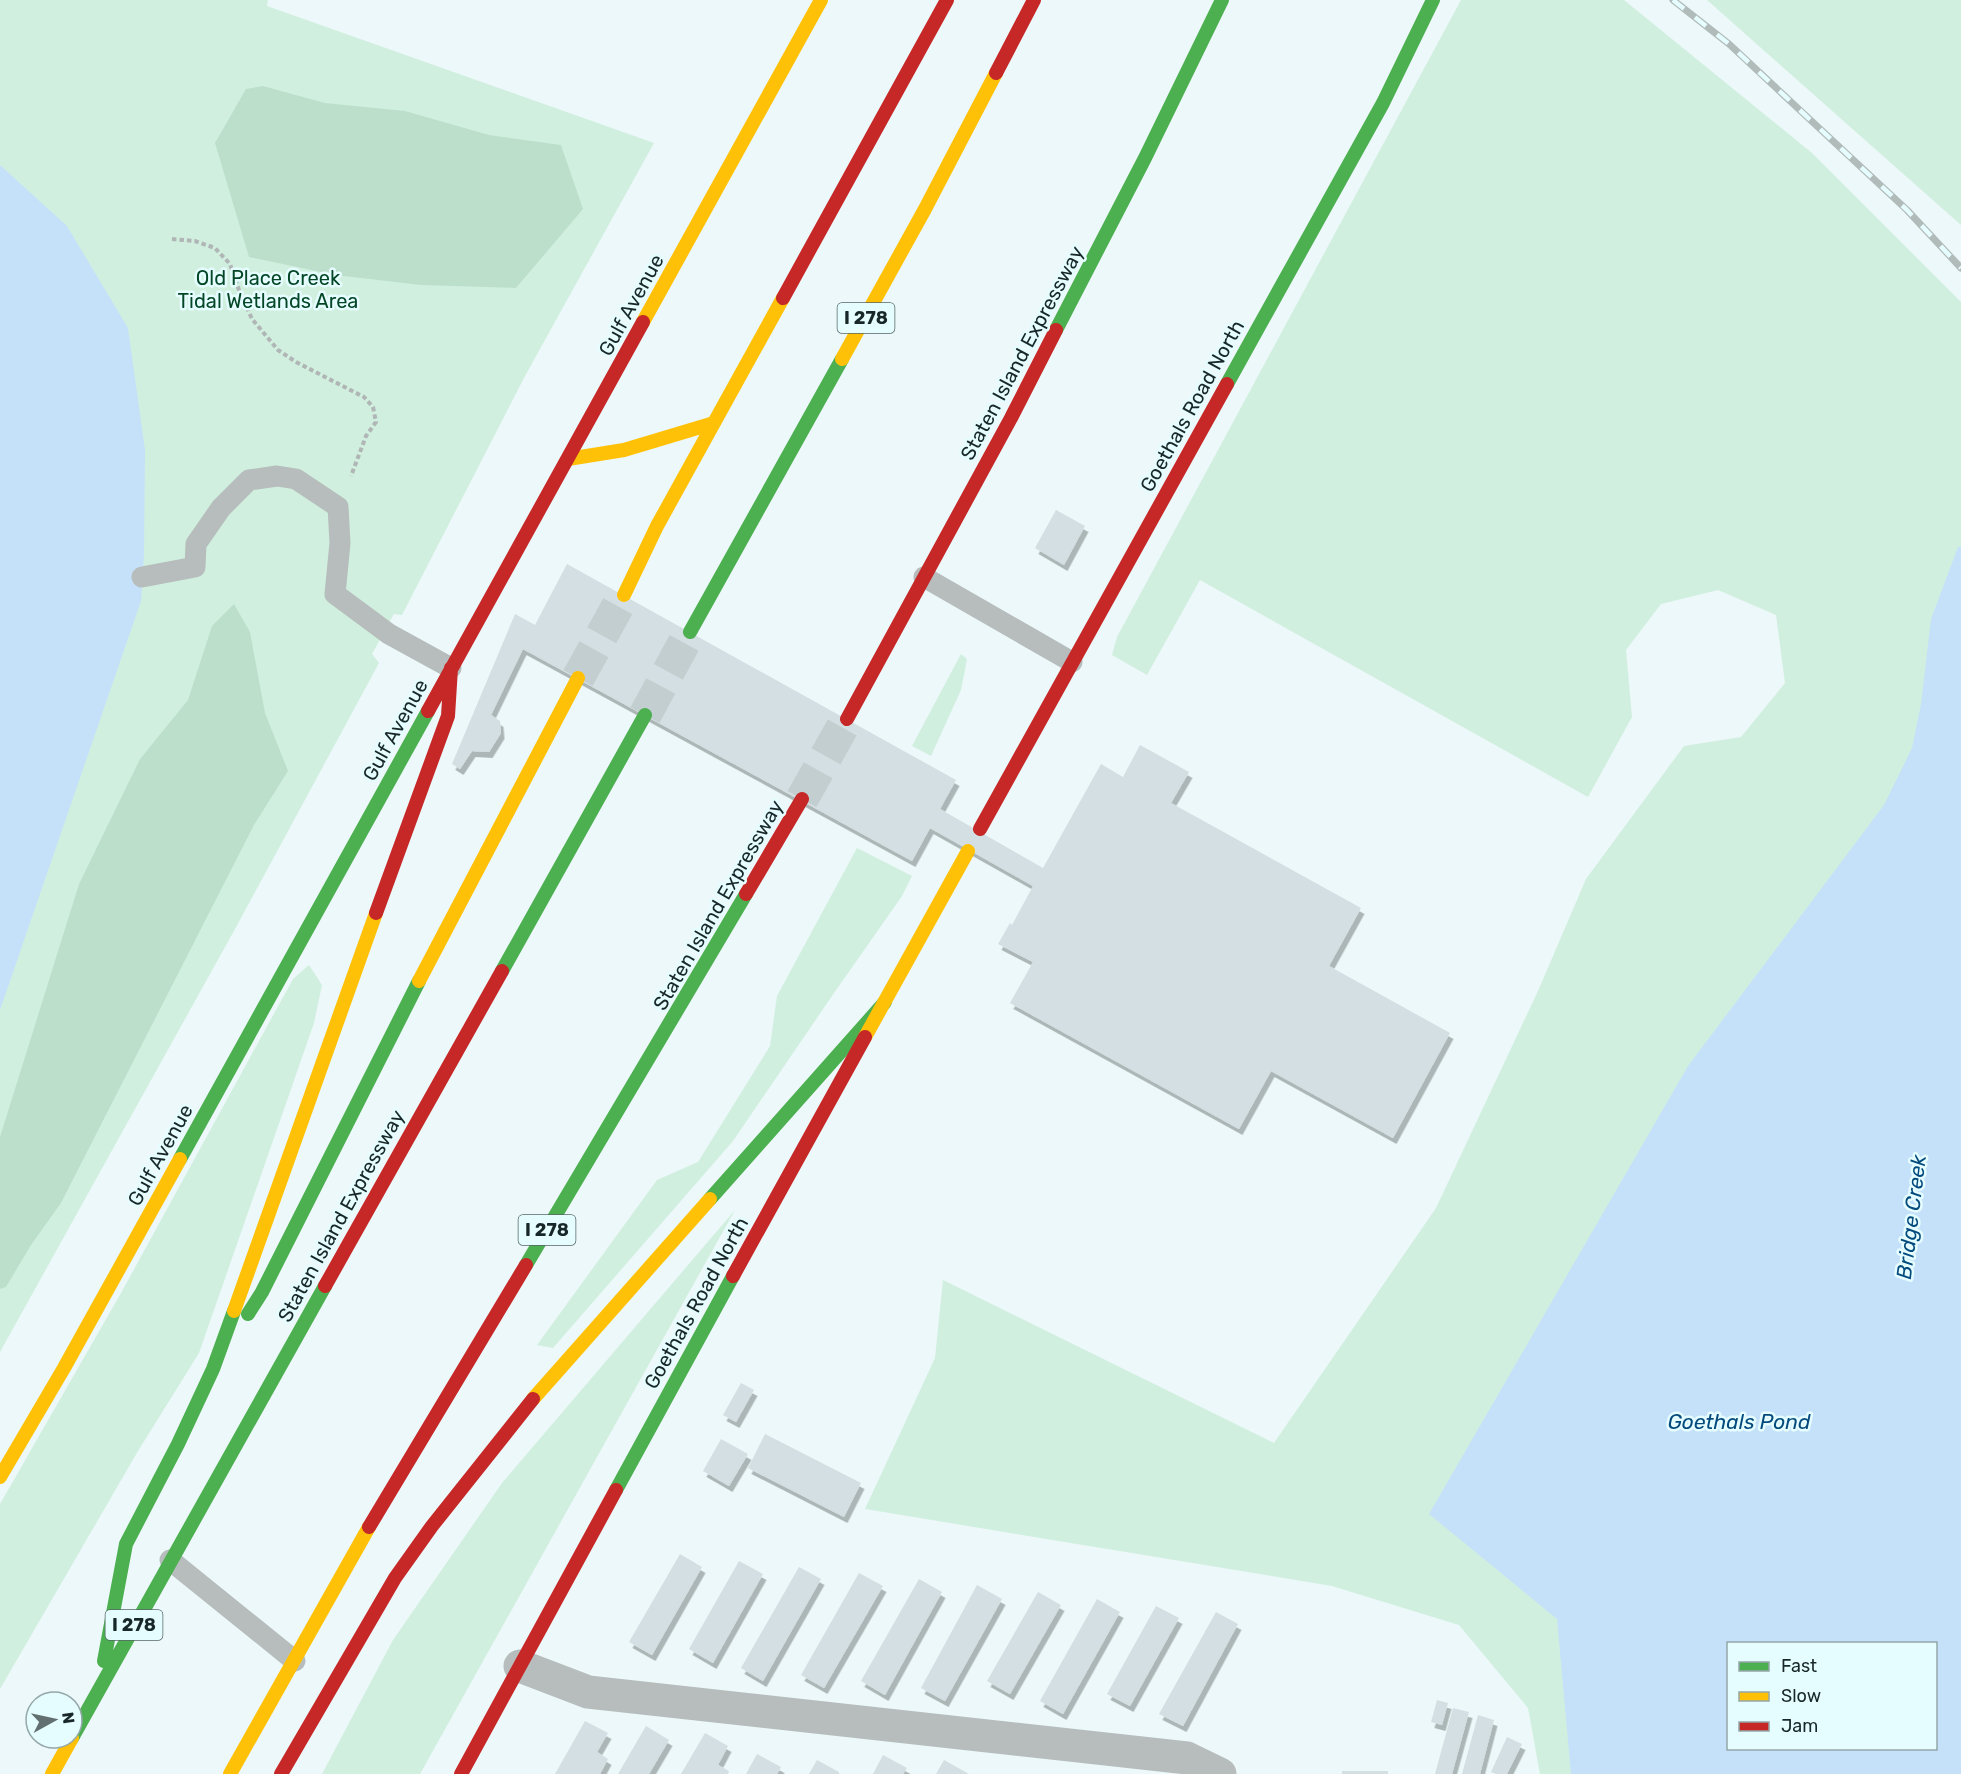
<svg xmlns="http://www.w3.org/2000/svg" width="1961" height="1774" font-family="Rubik,sans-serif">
  <defs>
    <filter id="shadow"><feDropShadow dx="3.5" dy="6" stdDeviation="0" flood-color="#0004"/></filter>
  </defs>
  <rect width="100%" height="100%" fill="#ecf8f9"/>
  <path fill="#d1efdf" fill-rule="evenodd" d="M0,0h268l-1,6 387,137 -129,233 -123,239 -8,-1 -22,40 7,9 -144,266 -235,423z
    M1461,0h163l188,153 149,149v1472h-421l-12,-66 -69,-83 -127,-39 -467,-77 70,-151 8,-78 331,163 162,-235 102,-217 48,-112 98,-133 57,-9 44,-54 -9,-68 -58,-25 -57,14 -35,46 6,67 -44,80 -388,-217 -53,95 -35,-20 5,-18zM1728,1644h208v104h-208z
    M1707,0h254v225z
    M961,654l6,5 -6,31 -30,66 -19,-10z
    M857,848l55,28 -10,20 -68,97 -101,148 -180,207 -16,-3 120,-165 41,-18 72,-116 7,-50z
    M309,965l13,20 -8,38 -115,330 -61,98 -138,238v-185l121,-211 172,-314z
    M735,1210l-315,564h-98l71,-134 109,-157z"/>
  <path fill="#bcdfcc" d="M263,86l62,17 80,8 84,24 72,10 22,64 -67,79 -95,-3 -86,-10 -86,-18 -34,-114 31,-54z
    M234,604l16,28 15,81 23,58 -34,54 -193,378 -30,42 -25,42 -6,2v-152l79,-253 61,-125 48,-59 24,-74z"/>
  <path fill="#c5e1f9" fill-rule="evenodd" d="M0,165l67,61 61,102 17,122 -1,105 -3,46 -141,409z
    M1958,547h3v1227h-390l-14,-155 -128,-105 259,-448 196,-261 28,-57 9,-44 10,-85zM1728,1644h208v104h-208z"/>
  <path fill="#d3dfe2" filter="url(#shadow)" d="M1056,510l29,16 -21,39 -29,-17z
    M567,564l389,216 -16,29 103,59 58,-104 22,13 17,-32 49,27 -18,31 190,105 -32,58 121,67 -57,105 -122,-67 -32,58 -229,-126 23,-41 -35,-18 12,-21 2,2 21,-39 -103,-58 -18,33 -389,-212 -32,66 9,6 1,12 -12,19 -17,-1 -12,18 -8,-5 63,-150 20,11z
    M741,1383l13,7 -18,32 -13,-7z
    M765,1434l96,49 -17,34 -96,-49z
    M721,1439l27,15 -19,32 -26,-15z
    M680,1554l22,13 -50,88 -23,-13z
    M739,1561l24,13 -50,89 -24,-14z
    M799,1567l22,12 -58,102 -22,-13z
    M859,1573l24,13 -59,102 -23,-13z
    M919,1579l23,13 -57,103 -24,-14z
    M977,1585l25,14 -57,102 -24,-13z
    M1038,1592l23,13 -51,89 -23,-13z
    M1097,1599l23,13 -57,102 -23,-13z
    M1156,1606l23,12 -49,88 -23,-12z
    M1216,1612l22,12 -55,102 -24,-12z
    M1437,1700l11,3 -6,22 -11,-3z
    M1453,1708l16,4 -17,62h-17z
    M1478,1715l16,5 -14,54h-18z
    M585,1721l23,12 -11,19 11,7 -8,15h-45z
    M646,1726l23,14 -20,34h-31z
    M705,1733l23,13 -10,19 11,6 -1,3h-47z
    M1507,1737l15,7 -15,30h-11l-5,-2z
    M757,1754l24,13 -4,7h-31z
    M883,1755l24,13 -4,6h-30z
    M817,1760l22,12v2h-30z
    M944,1760l25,14h-33z
    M1342,1771h46v3h-46z"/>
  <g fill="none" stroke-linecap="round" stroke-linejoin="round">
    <path stroke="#c2cecf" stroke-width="33" stroke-dasharray="33 16" stroke-linecap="butt" d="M578,678l46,-83
      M645,715l45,-83
      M802,799l45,-80"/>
    <path stroke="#afb6b5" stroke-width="4" stroke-dasharray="4.5 3" stroke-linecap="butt" d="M172,239l23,2 20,7 15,16 9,26 13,29 26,31 18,12 68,35 9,10 3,15 -10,14 -15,40"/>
    <path stroke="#b6bdbc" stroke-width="21" d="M142,577l53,-10 1,-23 25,-36 28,-28 28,-4 19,3 42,28 2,36 -5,51 54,40 62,34
      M924,577l148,85
      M170,1560l125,101"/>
    <path stroke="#b6bdbc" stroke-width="33" d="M520,1666l68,26 599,66 33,16"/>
    <path stroke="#4caf50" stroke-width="14" d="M1056,330l89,-172 77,-158
      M1227,384l156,-281 50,-103
      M690,632l152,-273
      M502,971l143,-256
      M180,1159l248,-448
      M710,1199l175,-197
      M526,1265l220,-371
      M248,1314l14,-22 157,-311
      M616,1490l117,-214
      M104,1661l22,-117 52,-100 35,-75 21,-58
      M72,1738l253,-452"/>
    <path stroke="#ffc107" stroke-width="14" d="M643,322l178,-322
      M842,359l83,-150 71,-136
      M568,459l56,-9 90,-27
      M624,595l33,-69 126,-228
      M419,981l159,-303
      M865,1037l103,-186
      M234,1311l142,-398
      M533,1399l177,-200
      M0,1477l64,-109 116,-209
      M52,1774l20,-36
      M230,1774l139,-247"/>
    <path stroke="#c62828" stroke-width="14" d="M996,73l38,-73
      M783,298l164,-298
      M428,711l215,-389
      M847,719l164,-301 45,-88
      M980,829l247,-445
      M746,894l56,-95
      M376,913l72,-197 3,-48
      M733,1276l132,-239
      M325,1286l177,-315
      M369,1527l157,-262
      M281,1774l114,-196 37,-52 101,-127
      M461,1774l155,-284"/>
    <defs>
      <path id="rail" d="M1673,0l56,44 178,166 54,58"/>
    </defs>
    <use href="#rail" stroke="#b1bbba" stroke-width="7"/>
    <use href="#rail" stroke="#e6fdff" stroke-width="4.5" stroke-dasharray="14" stroke-linecap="butt"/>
  </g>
  <g text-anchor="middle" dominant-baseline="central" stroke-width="5" stroke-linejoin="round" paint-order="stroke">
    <g fill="#e6fdff" stroke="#566768" stroke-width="1.5">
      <rect x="837.5" y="303" width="57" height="30" rx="4.5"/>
      <rect x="518.5" y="1215" width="57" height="30" rx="4.5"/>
      <rect x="105.5" y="1610" width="57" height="30" rx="4.5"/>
    </g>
    <g font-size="18" font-weight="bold" fill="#182728">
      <text x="866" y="318">I 278</text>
      <text x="547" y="1230">I 278</text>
      <text x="134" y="1625">I 278</text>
    </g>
    <g font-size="20" fill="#044727" stroke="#e6fdff">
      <text x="268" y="278">Old Place Creek<tspan x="268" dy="23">Tidal Wetlands Area</tspan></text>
    </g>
    <g font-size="20" fill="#182728" stroke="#e6fdff">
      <text transform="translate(631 305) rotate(-61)">Gulf Avenue</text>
      <text transform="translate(1022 353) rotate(-62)">Staten Island Expressway</text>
      <text transform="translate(1192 406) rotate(-61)">Goethals Road North</text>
      <text transform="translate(395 730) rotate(-61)">Gulf Avenue</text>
      <text transform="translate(718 905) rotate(-60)">Staten Island Expressway</text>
      <text transform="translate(160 1155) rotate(-61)">Gulf Avenue</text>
      <text transform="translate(341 1216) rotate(-61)">Staten Island Expressway</text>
      <text transform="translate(696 1303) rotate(-61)">Goethals Road North</text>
    </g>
    <g font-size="21" font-style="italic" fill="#044b7d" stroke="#e6fdff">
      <text transform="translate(1911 1217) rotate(-83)">Bridge Creek</text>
      <text x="1739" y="1421">Goethals Pond</text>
    </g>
  </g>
  <rect x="1727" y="1642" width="210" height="108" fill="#e6fdff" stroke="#94a7a9" stroke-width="1.5"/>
  <rect x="1739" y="1662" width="30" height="9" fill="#4caf50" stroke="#94a7a9" stroke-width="1.5"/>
  <text x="1781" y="1672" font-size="18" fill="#182728">Fast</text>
  <rect x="1739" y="1692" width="30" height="9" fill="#ffc107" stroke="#94a7a9" stroke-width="1.5"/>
  <text x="1781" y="1702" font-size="18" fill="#182728">Slow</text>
  <rect x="1739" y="1722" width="30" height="9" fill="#c62828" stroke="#94a7a9" stroke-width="1.5"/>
  <text x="1781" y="1732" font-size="18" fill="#182728">Jam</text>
  <g transform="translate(54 1720) rotate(82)"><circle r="28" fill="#e6fdff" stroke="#94a7a9" stroke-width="1.5"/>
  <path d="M0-4.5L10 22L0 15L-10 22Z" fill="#627071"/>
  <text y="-9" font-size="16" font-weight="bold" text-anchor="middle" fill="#182728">N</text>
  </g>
</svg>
